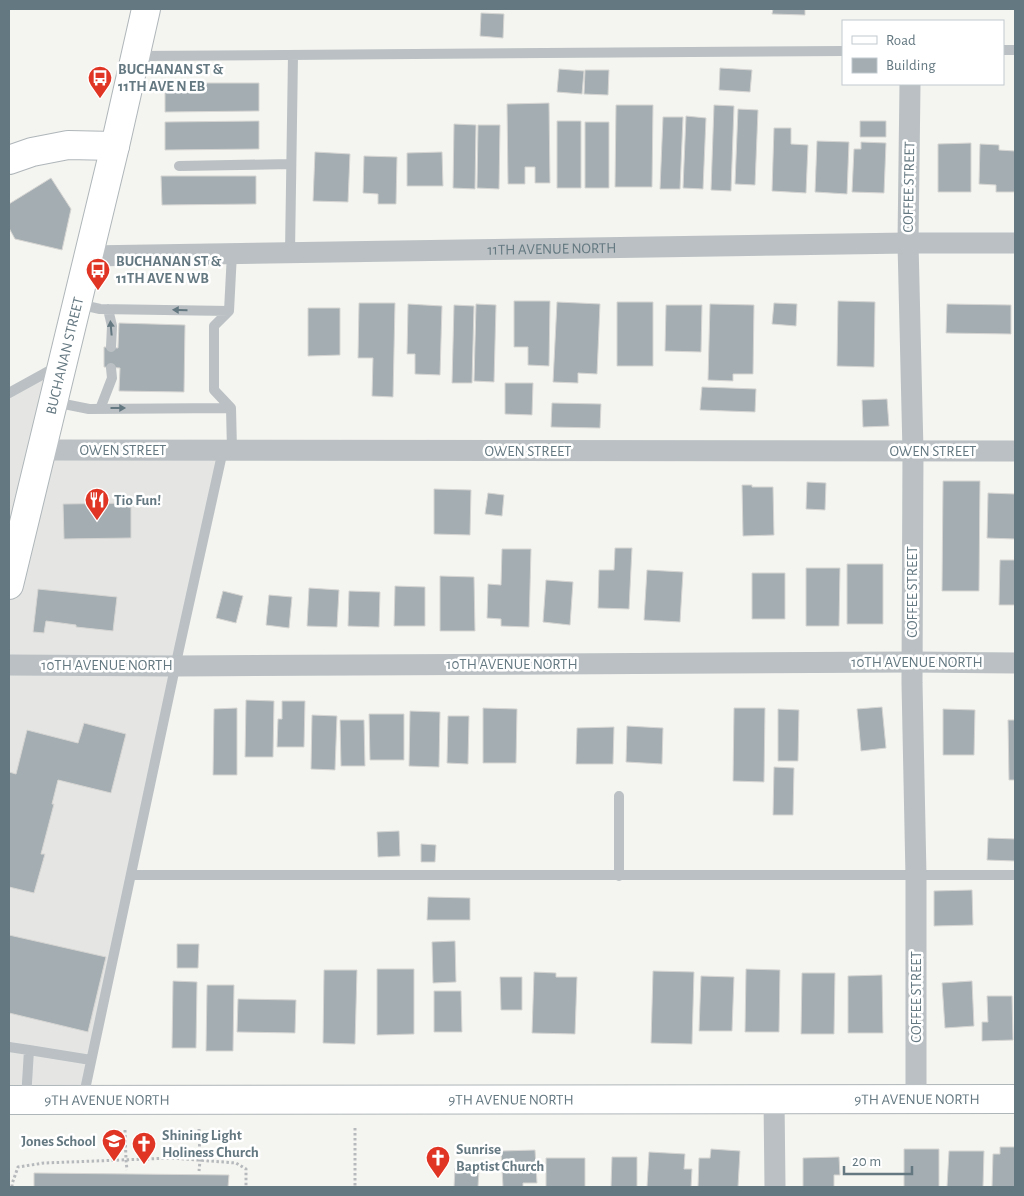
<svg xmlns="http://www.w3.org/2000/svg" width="1024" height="1196" font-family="'Alegreya Sans',sans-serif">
  <rect width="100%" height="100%" fill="#f4f4f0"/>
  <path fill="#e5e5e4" d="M62,364l-20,85 181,1 -140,650h-74v-707z"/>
  <path fill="#a4aeb2" stroke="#d6d5d3" d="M773,9h32v6l-33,-1z
    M481,13l23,1 -1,24 -23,-2z
    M720,68l32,2 -2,22 -31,-2z
    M559,69l25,2 -2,23 -25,-2z
    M585,70h24l-1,25 -24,-1z
    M165,83h94v28l-94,1z
    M549,103l1,80h-15v-16h-10v17h-17l-1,-80z
    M616,105h37l-1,82h-37z
    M714,105l20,1 -3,85 -20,-1z
    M738,109l20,1 -3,75 -20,-1z
    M686,116l20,2 -3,71 -20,-1z
    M663,117h20l-3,72h-20z
    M259,121v28l-94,1v-28z
    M557,121h24v67h-24z
    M860,121h26v16h-26z
    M585,122h24v66h-24z
    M454,124l22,1 -1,64 -22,-1z
    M478,125h22l-1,64 -22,-1z
    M774,128h17v16l17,1 -2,48 -34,-2z
    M817,141l32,1 -2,52 -32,-2z
    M861,142l25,1 -2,50 -32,-1 2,-43h7z
    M971,143v49h-33v-48z
    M980,144l19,1v5l16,1v41h-19v-7l-17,-1z
    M315,152l35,2 -2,48 -35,-1z
    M442,152l1,34h-36v-33z
    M364,156l33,1 -1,47h-18v-10l-15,-1z
    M161,176h95v28l-94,1z
    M51,178l20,31 -9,41 -47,-11 -6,-11v-24z
    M514,301h36l-1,65 -21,-1v-18h-14z
    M838,301l37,1 -1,65 -37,-1z
    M557,302l43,2 -3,70 -19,-1v10l-25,-1z
    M617,302h36v64h-36z
    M359,303h36l-2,94 -21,-1 1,-38h-15z
    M774,303l23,1 -1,22 -24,-2z
    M408,304l34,2 -2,69 -25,-1v-20h-8z
    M476,304l20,1 -2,77 -20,-1z
    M710,304l44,1 -1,69h-20v7l-25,-1z
    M947,304l64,1v29l-65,-1z
    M454,305l20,1 -2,77h-20z
    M666,305h36l-1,47 -36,-1z
    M308,308h32v47l-32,1z
    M119,323l66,2 -1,67 -65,-1 1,-23 -16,-1v-20l14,1z
    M505,383h28l-1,32 -27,-1z
    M702,387l54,2 -1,23 -55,-2z
    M887,399l2,27 -26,1 -1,-27z
    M552,403l49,1 -1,24 -49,-1z
    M943,481h37l-1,110h-37z
    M807,482l19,1 -1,27 -19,-1z
    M742,485h10v2h21l1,48 -31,1z
    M434,489l37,1 -1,45 -36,-1z
    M488,493l16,2 -2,21 -17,-2z
    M988,493l27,1v45l-28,-1z
    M131,503v35l-67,1 -1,-35z
    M615,548h17l-3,61 -31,-1 1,-38h15z
    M502,549h29l-2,78 -28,-1v-7l-14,-1 1,-34 13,1z
    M1000,560h15v45h-16z
    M847,564h36v60h-36z
    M806,568h34l-1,58h-33z
    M647,570l36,2 -3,50 -36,-2z
    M752,573h33v46h-33z
    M440,576l34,1 1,54h-35z
    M546,580l27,2 -3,43 -27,-3z
    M395,586l30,1v39h-31z
    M309,588l30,2 -2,37 -30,-1z
    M38,589l79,8 -4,34 -37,-4v-2l-30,-4 -2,12 -11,-1z
    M223,591l20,5 -7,27 -20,-5z
    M349,591l31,1 -1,35 -31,-1z
    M269,595l23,2 -3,31 -23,-3z
    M246,700l28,1 -1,56h-28z
    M282,701h23l-1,46h-27l1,-28h4z
    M882,707l4,41 -25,3 -4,-42z
    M237,708v67h-24l1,-66z
    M483,708l34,1 -1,54h-33z
    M734,708h31l-1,74 -31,-1z
    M778,709l21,1 -1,51h-20z
    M943,709l32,1 -1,45h-31z
    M410,711l30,1 -1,55 -30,-1z
    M369,714h35v46h-34z
    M312,715l25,1 -2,54 -24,-1z
    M448,716h21l-1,48 -21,-1z
    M340,720h24l1,46h-24z
    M1008,720h7v60h-6z
    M84,723l42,11 -15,59 -53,-13 -6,24h2l-13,50h4l-11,39 -25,-6v-115l7,2 11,-44 51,13z
    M627,726l36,2 -1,36 -36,-2z
    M614,727l-1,37h-37l1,-36z
    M774,767l20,1 -1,47h-20z
    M399,831l1,25 -22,1 -1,-25z
    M988,838l27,1v22l-28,-1z
    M421,844l15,1 -1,17h-14z
    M972,890l1,35 -39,1v-35z
    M428,897l42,1v22h-43z
    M9,935l97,22 -18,75 -79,-19z
    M455,941l1,41 -23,1 -1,-41z
    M177,944h22l-1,24h-21z
    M377,969h37v65l-37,1z
    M746,969l34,1 -1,62h-34z
    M324,970h33l-2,74 -32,-1z
    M653,971l41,1 -2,72 -41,-1z
    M534,972l22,1v4h21l-2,57 -43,-1z
    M802,973h33l-1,61h-33z
    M882,975l1,58h-35v-57z
    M701,976l33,1 -2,54h-33z
    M500,977h22v33h-21z
    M173,981l24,1 -1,66h-24z
    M972,981l2,45 -29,2 -3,-45z
    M207,985h27l-1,66h-27z
    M434,991h27l1,41h-28z
    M987,996h25l1,44 -31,1v-19h6z
    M238,999l58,1 -1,33 -58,-1z
    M1000,1147h15v40h-23l1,-33h7z
    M711,1149l29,2 -2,36h-40l1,-29h11z
    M904,1149h35v38h-35z
    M535,1150l2,33h-14v4h-20l-2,-36z
    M949,1151h35l-1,36h-36z
    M649,1152l36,2 -1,15h8l-1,18h-44z
    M612,1157h25v30h-26z
    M839,1157l1,18h-6v12h-31v-29z
    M546,1158h39v29h-39z
    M455,1168l24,2 -1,17h-24z
    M34,1173l195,2 -1,12h-194z"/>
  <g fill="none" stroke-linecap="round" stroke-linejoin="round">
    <defs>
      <g id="secondary">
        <path d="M9,160l23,-8 36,-7 47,1"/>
        <path id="s2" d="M9,585l106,-439 31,-137"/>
        <path id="s3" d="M9,1100l1006,-1"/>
      </g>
    </defs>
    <use href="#secondary" stroke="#afb6b9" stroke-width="30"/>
    <path stroke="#b7babc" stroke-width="3" stroke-dasharray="2.5 2.5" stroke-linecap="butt" d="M355,1128v59
      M199,1129l1,32 -1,10
      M125,1130l1,30 1,10
      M12,1187v-3l6,-17 26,-4 128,-5 64,5 10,6v18"/>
    <path stroke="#bac0c3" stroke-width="10" d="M1003,50h12
      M136,56l707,-5
      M179,166l112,-2
      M290,252l3,-197
      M232,253l-3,58 -15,15v64l17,18 1,42
      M78,304l22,5 129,2
      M108,309l4,17 -1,21
      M9,393l49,-27
      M54,402l35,7 142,-1
      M100,409l12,-31 -1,-10
      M619,796v80
      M131,875h884
      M9,1047l20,3
      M26,1099l3,-49 62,10
      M83,1099l96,-450 44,-199"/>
    <g stroke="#bac0c3" stroke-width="21">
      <path d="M910,84l-2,159 5,208 -1,232 4,193v224"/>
      <path id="s1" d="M88,256l820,-13h107"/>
      <path d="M42,450l973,1"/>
      <path d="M9,665l167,1 736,-4 103,1"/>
      <path d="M774,1099l1,88"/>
    </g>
    <use href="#secondary" stroke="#fff" stroke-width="28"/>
  </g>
  <defs><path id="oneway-solid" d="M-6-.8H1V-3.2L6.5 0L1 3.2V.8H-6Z" transform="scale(1.25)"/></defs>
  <g fill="#647881">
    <use href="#oneway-solid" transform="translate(180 310) rotate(-179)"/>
    <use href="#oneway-solid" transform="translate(111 328) rotate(-95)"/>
    <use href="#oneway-solid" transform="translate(118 408)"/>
  </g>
  <defs>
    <symbol id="bus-pin" viewBox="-11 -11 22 30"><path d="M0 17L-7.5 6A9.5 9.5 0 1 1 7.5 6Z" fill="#e03524" stroke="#fff"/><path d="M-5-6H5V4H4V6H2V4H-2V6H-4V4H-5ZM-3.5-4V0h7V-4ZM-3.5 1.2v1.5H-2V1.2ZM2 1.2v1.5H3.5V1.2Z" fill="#fff"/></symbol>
    <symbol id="restaurant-pin" viewBox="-11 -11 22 30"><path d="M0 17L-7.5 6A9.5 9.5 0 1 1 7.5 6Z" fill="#e03524" stroke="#fff"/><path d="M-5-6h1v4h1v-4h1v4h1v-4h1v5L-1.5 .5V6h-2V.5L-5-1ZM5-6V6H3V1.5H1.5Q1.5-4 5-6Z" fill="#fff"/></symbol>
    <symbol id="school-pin" viewBox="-11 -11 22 30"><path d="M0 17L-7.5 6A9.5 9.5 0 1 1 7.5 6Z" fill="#e03524" stroke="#fff"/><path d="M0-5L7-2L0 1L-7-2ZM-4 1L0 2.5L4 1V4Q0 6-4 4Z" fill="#fff"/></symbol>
    <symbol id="church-pin" viewBox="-11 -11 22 30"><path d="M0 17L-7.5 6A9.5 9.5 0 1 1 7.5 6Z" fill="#e03524" stroke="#fff"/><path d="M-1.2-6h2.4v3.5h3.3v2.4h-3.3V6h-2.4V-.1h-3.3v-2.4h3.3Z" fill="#fff"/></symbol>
  </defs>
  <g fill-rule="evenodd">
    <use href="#bus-pin" x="86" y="64" width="28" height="38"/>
    <use href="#bus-pin" x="84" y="256" width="28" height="38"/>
    <use href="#restaurant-pin" x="83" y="486" width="28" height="38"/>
    <use href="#school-pin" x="100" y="1127" width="28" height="38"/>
    <use href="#church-pin" x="130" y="1130" width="28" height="38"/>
    <use href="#church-pin" x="424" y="1144" width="28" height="38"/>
  </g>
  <g text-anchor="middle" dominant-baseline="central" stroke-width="5" stroke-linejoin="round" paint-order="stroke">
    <g font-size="15" font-weight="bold" fill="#647881" stroke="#fff" text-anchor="start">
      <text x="118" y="69">BUCHANAN ST &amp;<tspan x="118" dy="17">11TH AVE N EB</tspan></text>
      <text x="116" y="261">BUCHANAN ST &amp;<tspan x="116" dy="17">11TH AVE N WB</tspan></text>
      <text x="114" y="500">Tio Fun!</text>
      <text x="162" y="1135">Shining Light<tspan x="162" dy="17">Holiness Church</tspan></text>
      <text x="96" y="1141" text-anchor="end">Jones School</text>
      <text x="456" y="1149">Sunrise<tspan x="456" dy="17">Baptist Church</tspan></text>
    </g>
    <g font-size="15" fill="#647881" stroke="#fff">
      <text transform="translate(909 187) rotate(-89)">COFFEE STREET</text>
      <text stroke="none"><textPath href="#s1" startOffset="464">11TH AVENUE NORTH</textPath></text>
      <text stroke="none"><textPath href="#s2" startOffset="236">BUCHANAN STREET</textPath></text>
      <text x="123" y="450">OWEN STREET</text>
      <text x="528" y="451">OWEN STREET</text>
      <text x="933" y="451">OWEN STREET</text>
      <text transform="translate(912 592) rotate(-90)">COFFEE STREET</text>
      <text x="917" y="662">10TH AVENUE NORTH</text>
      <text x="512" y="664">10TH AVENUE NORTH</text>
      <text x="107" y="665">10TH AVENUE NORTH</text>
      <text transform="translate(916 997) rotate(-90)">COFFEE STREET</text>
      <text stroke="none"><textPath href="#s3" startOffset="502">9TH AVENUE NORTH</textPath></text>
      <text stroke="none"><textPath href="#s3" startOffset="908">9TH AVENUE NORTH</textPath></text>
      <text stroke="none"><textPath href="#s3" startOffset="98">9TH AVENUE NORTH</textPath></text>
    </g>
  </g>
  <rect width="1024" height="1196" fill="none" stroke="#647881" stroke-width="20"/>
  <rect x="842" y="20" width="162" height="65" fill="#ffffff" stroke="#c1c9cd"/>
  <rect x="852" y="36" width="25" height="8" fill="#ffffff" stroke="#c1c9cd"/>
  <text x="886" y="45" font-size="15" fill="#647881">Road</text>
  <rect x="852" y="58" width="25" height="15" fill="#a4aeb2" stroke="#c1c9cd"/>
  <text x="886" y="70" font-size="15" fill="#647881">Building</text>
  <path d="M844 1166v8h68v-8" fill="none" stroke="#647881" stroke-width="2.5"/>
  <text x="852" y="1166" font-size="15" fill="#647881" stroke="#ffffff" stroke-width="4" paint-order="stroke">20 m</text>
</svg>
